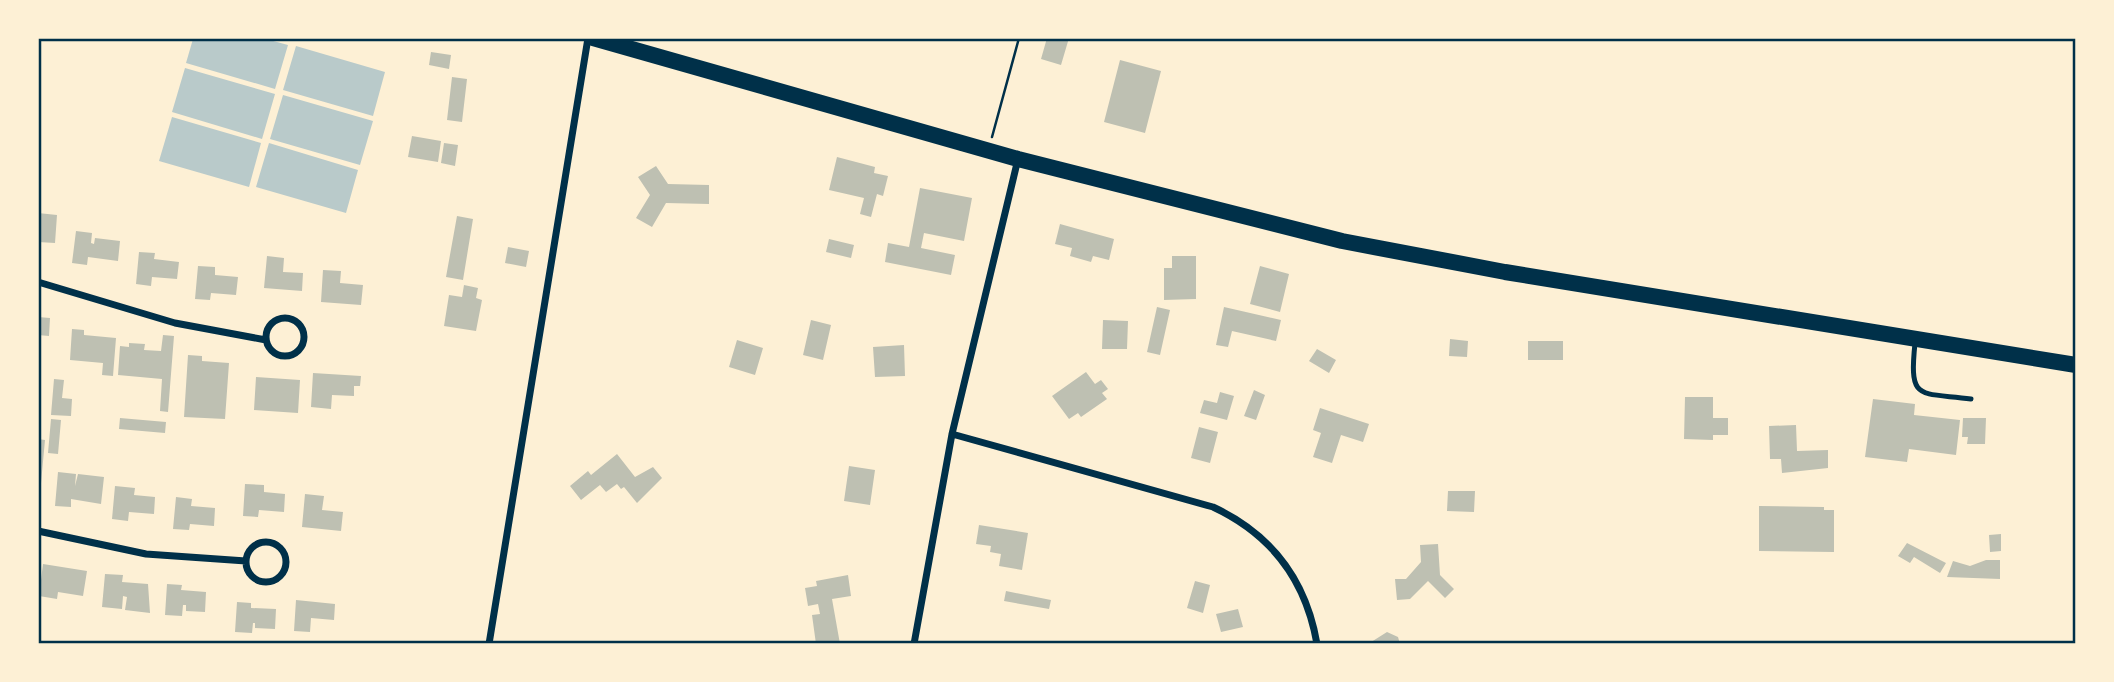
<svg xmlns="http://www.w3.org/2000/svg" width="2114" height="682" font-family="Inter,sans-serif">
  <rect width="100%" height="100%" fill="#fdf0d5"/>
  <path fill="#b9caca" d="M193,39h73l22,6 -13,44 -89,-26z
    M296,46l89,26 -12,44 -90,-26z
    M185,68l90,26 -13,45 -90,-27z
    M283,95l90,26 -13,44 -90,-26z
    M172,117l89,26 -12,44 -90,-26z
    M269,143l89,27 -12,43 -90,-26z"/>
  <path fill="#bec0b2" d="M1047,38h22l-8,27 -20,-6z
    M431,52l20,3 -2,14 -20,-4z
    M1120,60l41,11 -16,62 -41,-11z
    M452,77l15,2 -5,43 -15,-2z
    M412,136l29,5 -3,21 -30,-5z
    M444,143l14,2 -3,21 -14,-3z
    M837,157l38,10 -1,6 14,3 -5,20 -6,-2 -6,23 -11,-3 4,-16 -35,-8z
    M656,166l12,18 41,1v19l-43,-1 -14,24 -16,-9 14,-23 -12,-18z
    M920,188l52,10 -8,43 -40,-8 -3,15 34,7 -4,20 -66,-13 3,-19 21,4z
    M38,213l19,2 -2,28 -17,-1z
    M457,216l16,3 -10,61 -17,-3z
    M1060,224l54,15 -5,21 -16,-4 -2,6 -21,-6 2,-8 -17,-4z
    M76,231l16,2 -1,10 3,1 1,-6 25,3 -2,20 -30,-4 -1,8 -15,-2z
    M829,239l25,6 -3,13 -25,-6z
    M508,247l21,4 -3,16 -21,-4z
    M139,252l16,1 -1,6 25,3 -2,17 -25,-2 -1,9 -15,-2z
    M267,256l17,2 -1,14 20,1 -1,18 -38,-3z
    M1172,256h24v43l-32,1v-32h8z
    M198,266l17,1v8l23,2 -2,18 -25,-2 -1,7 -15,-1z
    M1260,266l29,8 -9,38 -30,-8z
    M323,270l18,1 -1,12 23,2 -2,20 -40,-3z
    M464,285l14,3 -2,10 6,2 -6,31 -32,-5 5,-31 13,2z
    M1157,307l13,3 -10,45 -13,-3z
    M1224,307l57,13 -5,21 -44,-10 -4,16 -12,-2z
    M38,317l12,1 -1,18 -11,-1z
    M811,320l20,5 -8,35 -20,-5z
    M1103,320l25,1 -1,28h-25z
    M72,329l12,1v5l32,3 -3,38 -11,-1 1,-12 -33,-3z
    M163,335l11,1 -6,76 -8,-1 2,-32 -44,-4 2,-29 9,1v-4l16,1 -1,6 17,1z
    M1450,339l18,2 -1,16 -18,-1z
    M737,340l26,8 -8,27 -26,-8z
    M1528,341h35v19h-35z
    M904,345l1,31 -30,1 -2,-30z
    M1317,349l19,11 -7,13 -20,-12z
    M188,355l14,1v5l27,2 -4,56 -41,-2z
    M1086,372l9,12 6,-4 7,9 -6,4 5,6 -26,18 -3,-4 -9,6 -17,-23z
    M313,373l48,3 -1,10h-6v10l-22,-1 -1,14 -20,-2z
    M256,377l44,3 -2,33 -44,-3z
    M54,379l10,1 -2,18 10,1 -1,17 -20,-1z
    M1254,390l11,5 -9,25 -12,-4z
    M1220,392l14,4 -7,24 -27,-7 4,-13 13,3z
    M1685,397h28v21h15v17h-15v5l-29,-1z
    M1873,399l42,5 -1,11 46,5 -4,35 -47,-6 -2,13 -42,-5z
    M1320,408l49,16 -6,18 -22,-7 -9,28 -19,-6 8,-24 -8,-3z
    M120,418l46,4 -1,11 -46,-4z
    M1963,418h23l-1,26h-18l1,-7h-6z
    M51,419l10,1 -3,34 -10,-1z
    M1796,425l1,26 31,-1v18l-46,5 -1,-14h-11l-1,-33z
    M1199,427l19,5 -8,31 -19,-5z
    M38,439l7,1 -5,54h-2z
    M617,454l18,23 18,-10 9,11 -25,25 -13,-16 -3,2 -4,-5 -11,8 -6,-7 -19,15 -11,-14 18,-15 3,4z
    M849,466l26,4 -5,35 -26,-4z
    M58,472l18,2 -1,12 3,-12 26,3 -3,27 -30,-5v8l-16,-1z
    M245,484l19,1v7l21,2 -1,18 -25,-2 -1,7 -15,-1z
    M115,486l20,2 -1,7 21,2 -1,17 -25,-2 -1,9 -16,-2z
    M1448,491h27l-1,21 -27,-1z
    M305,494l19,2 -2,14 21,2 -2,19 -39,-4z
    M176,497l16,2 -1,7 24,2 -1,18 -24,-2 -1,6 -16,-1z
    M1759,506l65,1v3h10v42l-75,-1z
    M979,525l49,8 -6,37 -23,-4 2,-12 -11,-2 1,-6 -15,-2z
    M2001,534v17l-11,1 -1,-17z
    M1907,543l39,20 -6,10 -26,-16 -4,6 -12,-7z
    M1438,544l2,31 14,14 -9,9 -17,-17 -18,18 -13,1 -2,-21h11l15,-17 -1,-17z
    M1986,560h14v19l-53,-2 6,-16 17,5z
    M43,564l44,7 -4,25 -25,-4 -1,7 -18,-3z
    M105,574l18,1 -1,7 26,2 2,29 -25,-3 2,-13 -4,-1 -1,13 -20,-2z
    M848,575l3,21 -19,3 8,45h-24l-4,-29 8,-1 -2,-10 -10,2 -3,-18 12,-2 -1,-5z
    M1195,581l15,4 -7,28 -16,-5z
    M167,584l15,1 -1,5 25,2 -1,20 -19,-1v-6h-3l-1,11 -17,-1z
    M1006,591l45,9 -2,9 -45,-8z
    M296,600l39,4 -1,16 -23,-2 -1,14 -16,-1z
    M237,602l14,1v5l25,1 -1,20 -20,-1v-5h-2l-1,10 -17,-1z
    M1238,609l5,18 -22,5 -5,-18z
    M1387,632l11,5 2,7h-32z"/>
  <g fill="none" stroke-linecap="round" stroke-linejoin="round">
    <path stroke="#003049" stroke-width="2.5" d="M992,137l27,-99"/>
    <path stroke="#003049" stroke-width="5" d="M1915,343c-6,59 3,49 56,56"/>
    <path stroke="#003049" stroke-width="7" d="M38,282l137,41 91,17
      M266 337a19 19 0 1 1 38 0a19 19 0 1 1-38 0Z
      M952,434l261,73c58,27 93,73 104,137
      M38,531l108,23 100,7
      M246 562a20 20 0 1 1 40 0a20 20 0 1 1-40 0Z
      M489,644l99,-606
      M914,644l38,-210 66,-275"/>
    <path stroke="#003049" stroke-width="16" d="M593,38l425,121 324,82 163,31 571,93"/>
  </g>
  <rect width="2114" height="682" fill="none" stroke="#fdf0d5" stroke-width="80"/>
  <rect x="40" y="40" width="2034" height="602" fill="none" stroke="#003049" stroke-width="2.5"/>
</svg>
